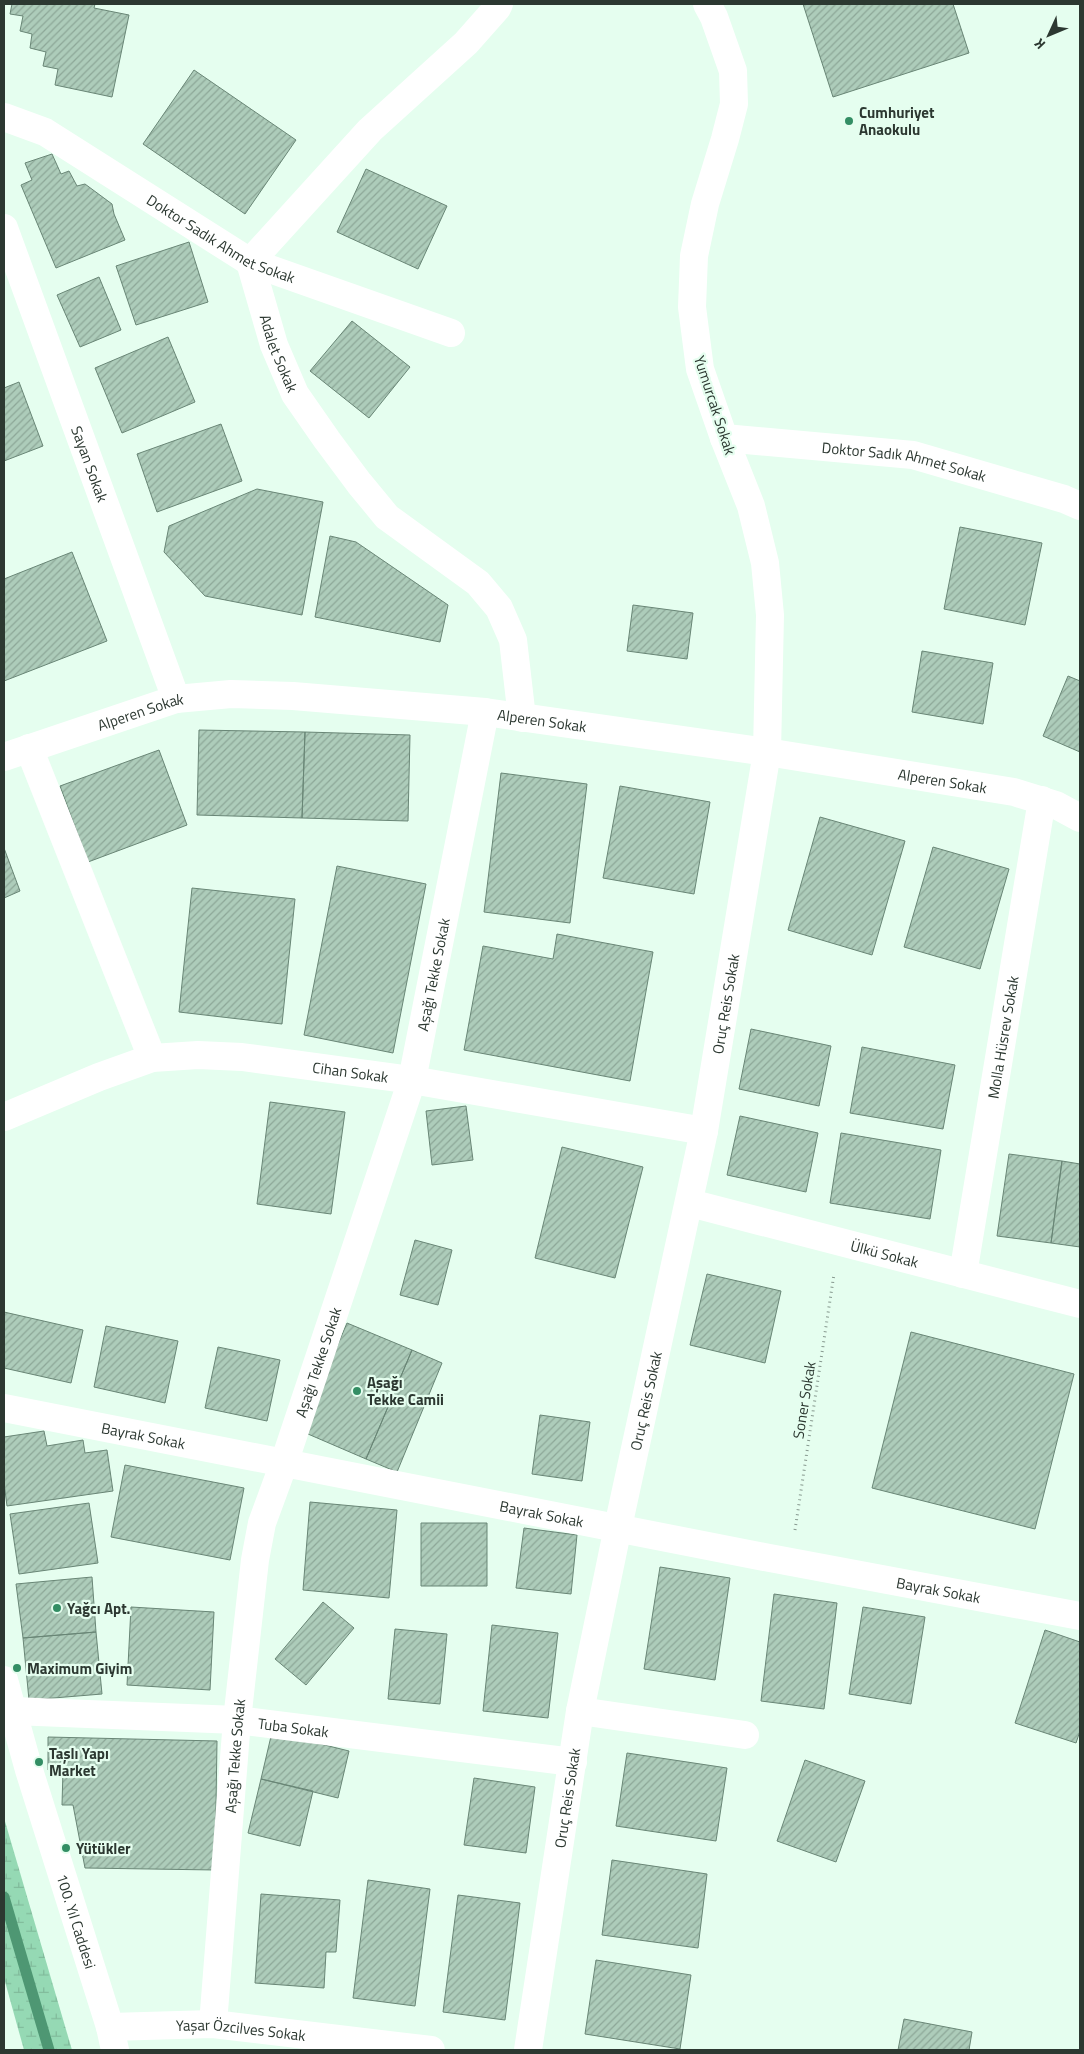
<svg xmlns="http://www.w3.org/2000/svg" width="1084" height="2054" font-family="'Titillium Web',sans-serif">
  <defs>
    <pattern id="wetland-marsh" width="20" height="14" patternUnits="userSpaceOnUse" patternTransform="scale(1.25)"><rect width="20" height="14" fill="#95d9b4"/><path d="M1 5h8M5 5V1M11 12h8M15 12V8" fill="none" stroke="#81bb9b"/></pattern>
    <pattern id="building-hatch" width="6" height="6" patternUnits="userSpaceOnUse" patternTransform="scale(1.25)"><rect width="6" height="6" fill="#adccba"/><path d="M-1 1l2-2M0 6l6-6M5 7l2-2" fill="none" stroke="#8da798"/></pattern>
  </defs>
  <rect width="100%" height="100%" fill="#e5feef"/>
  <path fill="url(#wetland-marsh)" d="M4,1818l68,232h-48l-20,-72z"/>
  <g fill="none" stroke-linecap="round" stroke-linejoin="round">
    <path stroke="#4e9773" stroke-width="11" d="M4,1897l45,153"/>
  </g>
  <path fill="url(#building-hatch)" stroke="#698676" d="M12,4h83l-1,4 35,7 -17,82 -57,-12 3,-16 -15,-3 3,-14 -16,-4 2,-14 -12,-3 3,-15 -13,-2z
    M803,4h150l16,49 -136,44z
    M194,70l102,70 -51,74 -102,-70z
    M52,154l9,20 8,-3 8,15 8,-2 27,20 2,10 11,26 -69,28 -35,-83 11,-5 -7,-17z
    M366,169l81,37 -29,63 -81,-37z
    M189,242l19,60 -72,23 -20,-59z
    M99,277l22,53 -41,17 -23,-52z
    M352,321l58,46 -41,51 -59,-47z
    M168,337l27,65 -73,31 -27,-65z
    M19,382l24,64 -39,15v-73z
    M221,424l21,57 -85,31 -20,-58z
    M257,489l66,13 -21,113 -97,-19 -41,-44 5,-26z
    M960,527l82,16 -17,82 -81,-16z
    M330,536l26,6 92,63 -8,37 -125,-25z
    M72,552l35,89 -103,40v-102z
    M633,605l60,8 -6,46 -60,-8z
    M922,651l71,12 -10,61 -71,-12z
    M1068,676l12,5v71l-37,-16z
    M199,730l106,2 -3,86 -105,-3z
    M305,732l105,3 -2,86 -106,-3z
    M159,750l28,75 -99,37 -28,-76z
    M501,773l86,11 -17,139 -86,-11z
    M620,786l90,16 -16,92 -91,-16z
    M820,817l85,24 -33,114 -84,-25z
    M933,847l76,22 -29,100 -76,-22z
    M4,848l16,43 -16,7z
    M337,866l89,18 -33,169 -89,-18z
    M192,888l103,11 -13,125 -103,-12z
    M557,934l96,18 -23,129 -166,-31 19,-104 70,13z
    M751,1029l80,17 -12,60 -80,-17z
    M862,1047l93,18 -12,64 -93,-16z
    M270,1102l75,10 -14,102 -74,-10z
    M466,1106l7,54 -41,5 -6,-54z
    M740,1116l78,17 -12,59 -79,-17z
    M841,1133l100,17 -11,69 -100,-16z
    M562,1147l81,20 -28,111 -80,-20z
    M1009,1154l53,7 -11,82 -54,-7z
    M1062,1161l18,3v83l-29,-4z
    M415,1240l37,10 -14,55 -38,-10z
    M707,1274l74,17 -16,72 -75,-18z
    M4,1312l79,18 -12,53 -67,-15z
    M347,1323l65,27 -46,109 -65,-28z
    M106,1326l72,15 -13,62 -71,-16z
    M911,1332l163,42 -39,155 -163,-41z
    M218,1347l62,13 -13,61 -62,-13z
    M412,1350l30,13 -45,109 -31,-13z
    M540,1415l50,7 -8,59 -50,-7z
    M44,1431l3,15 36,-6 2,13 22,-3 6,41 -106,15 -3,-23v-46z
    M125,1465l119,23 -14,72 -119,-23z
    M310,1502l87,8 -8,88 -86,-8z
    M89,1503l9,60 -79,11 -9,-60z
    M421,1523h66v63h-66z
    M524,1528l53,7 -6,59 -55,-6z
    M660,1567l70,11 -15,102 -71,-11z
    M92,1577l4,55 -73,6 -7,-54z
    M774,1594l63,9 -13,106 -63,-8z
    M323,1602l31,26 -48,57 -31,-26z
    M131,1607l83,5 -4,78 -83,-5z
    M863,1607l62,10 -14,87 -62,-10z
    M492,1625l66,8 -10,85 -65,-7z
    M395,1629l52,5 -7,70 -52,-5z
    M1045,1630l35,12v89l-4,12 -61,-20z
    M96,1632l6,62 -73,6 -6,-62z
    M272,1732l77,19 -11,47 -77,-19z
    M48,1737l169,4 -2,129 -130,-2 -12,-63h-11l1,-35h-15z
    M627,1753l100,15 -11,73 -100,-15z
    M805,1760l60,21 -29,81 -59,-21z
    M474,1778l61,9 -9,66 -62,-8z
    M261,1779l52,12 -13,55 -52,-13z
    M612,1860l95,14 -9,74 -96,-13z
    M368,1880l62,9 -15,117 -62,-8z
    M261,1894l79,6 -4,52h-10l-2,36 -69,-5z
    M458,1895l62,8 -15,117 -62,-8z
    M596,1960l95,15 -11,74 -95,-15z
    M904,2019l68,13 -3,18h-71z"/>
  <g fill="none" stroke-linecap="round" stroke-linejoin="round">
    <path stroke="#87998f" stroke-width="3" stroke-dasharray="1 4" stroke-linecap="butt" d="M795,1530l39,-256"/>
    <g stroke="#fff" stroke-width="28">
      <path id="s1" d="M499,4l-2,4 -31,35 -96,87 -120,132 24,83 21,49 32,46 32,43 28,34 91,66 21,25 14,32 9,78"/>
      <path id="s2" d="M4,117l41,15 205,130 201,71"/>
      <path id="s3" d="M4,228l172,471"/>
      <path id="s4" d="M724,438l189,17 151,44 16,7"/>
      <path d="M29,748l123,310"/>
      <path id="s5" d="M4,1117l95,-40 53,-19 46,-3 44,2 170,23 292,51"/>
      <path id="s6" d="M690,1203l390,101"/>
      <path id="s7" d="M963,1274l79,-474"/>
      <path id="s8" d="M4,1408l760,149 316,59"/>
      <path id="s9" d="M13,1711l224,9 336,42"/>
      <path d="M580,1711l165,24"/>
      <path id="s10" d="M213,2024l24,-304 18,-160 7,-37 22,-60 128,-383 73,-368"/>
      <path id="s11" d="M110,2027l103,-3 218,26"/>
      <path id="s12" d="M528,2050l52,-339 38,-184 86,-396 63,-379 3,-137 -5,-52 -14,-57 -27,-68 -24,-69 -8,-62 2,-51 11,-52 20,-65 9,-35 -1,-33 -19,-54 -7,-13"/>
    </g>
    <g stroke="#fff" stroke-width="28">
      <path id="s13" d="M4,757l172,-58 55,-5 62,2 192,16 282,40 247,40 42,13 24,13"/>
      <path id="s14" d="M4,1680l25,90 81,257 5,23"/>
    </g>
  </g>
  <g fill="#338e64" stroke="#e5feef" stroke-width="2">
    <circle cx="849" cy="121" r="5"/>
    <circle cx="357" cy="1391" r="5"/>
    <circle cx="57" cy="1608" r="5"/>
    <circle cx="17" cy="1668" r="5"/>
    <circle cx="39" cy="1762" r="5"/>
    <circle cx="66" cy="1848" r="5"/>
  </g>
  <g text-anchor="middle" dominant-baseline="central" stroke-width="4.5" stroke-linejoin="round" paint-order="stroke">
    <g font-size="15" font-weight="bold" fill="#2c3831" stroke="#e5feef" text-anchor="start">
      <text x="859" y="112">Cumhuriyet<tspan x="859" dy="17">Anaokulu</tspan></text>
      <text x="367" y="1382">Aşağı<tspan x="367" dy="17">Tekke Camii</tspan></text>
      <text x="67" y="1608">Yağcı Apt.</text>
      <text x="27" y="1668">Maximum Giyim</text>
      <text x="49" y="1753">Taşlı Yapı<tspan x="49" dy="17">Market</tspan></text>
      <text x="76" y="1848">Yütükler</text>
    </g>
    <g font-size="15" fill="#2c3831" stroke="#e5feef">
      <text stroke="none"><textPath href="#s2" startOffset="250">Doktor Sadık Ahmet Sokak</textPath></text>
      <text stroke="none"><textPath href="#s1" startOffset="455">Adalet Sokak</textPath></text>
      <text transform="translate(715 405) rotate(72)">Yumurcak Sokak</text>
      <text stroke="none"><textPath href="#s4" startOffset="182">Doktor Sadık Ahmet Sokak</textPath></text>
      <text stroke="none"><textPath href="#s3" startOffset="251">Sayan Sokak</textPath></text>
      <text stroke="none"><textPath href="#s13" startOffset="144">Alperen Sokak</textPath></text>
      <text stroke="none"><textPath href="#s13" startOffset="549">Alperen Sokak</textPath></text>
      <text stroke="none"><textPath href="#s13" startOffset="954">Alperen Sokak</textPath></text>
      <text stroke="none"><textPath href="#s10" startOffset="1079">Aşağı Tekke Sokak</textPath></text>
      <text stroke="none"><textPath href="#s12" startOffset="1065">Oruç Reis Sokak</textPath></text>
      <text stroke="none"><textPath href="#s7" startOffset="240">Molla Hüsrev Sokak</textPath></text>
      <text stroke="none"><textPath href="#s5" startOffset="359">Cihan Sokak</textPath></text>
      <text stroke="none"><textPath href="#s6" startOffset="201">Ülkü Sokak</textPath></text>
      <text stroke="none"><textPath href="#s10" startOffset="674">Aşağı Tekke Sokak</textPath></text>
      <text transform="translate(804 1400) rotate(-81)">Soner Sokak</text>
      <text stroke="none"><textPath href="#s12" startOffset="660">Oruç Reis Sokak</textPath></text>
      <text stroke="none"><textPath href="#s8" startOffset="142">Bayrak Sokak</textPath></text>
      <text stroke="none"><textPath href="#s8" startOffset="548">Bayrak Sokak</textPath></text>
      <text stroke="none"><textPath href="#s8" startOffset="952">Bayrak Sokak</textPath></text>
      <text stroke="none"><textPath href="#s9" startOffset="281">Tuba Sokak</textPath></text>
      <text stroke="none"><textPath href="#s10" startOffset="269">Aşağı Tekke Sokak</textPath></text>
      <text stroke="none"><textPath href="#s12" startOffset="255">Oruç Reis Sokak</textPath></text>
      <text stroke="none"><textPath href="#s14" startOffset="252">100. Yıl Caddesi</textPath></text>
      <text stroke="none"><textPath href="#s11" startOffset="131">Yaşar Özcilves Sokak</textPath></text>
    </g>
  </g>
  <rect width="1084" height="2054" fill="none" stroke="#2c3831" stroke-width="10"/>
  <g transform="translate(1049 35) rotate(226)" stroke="#e5feef" stroke-width="4" paint-order="stroke">
  <path d="M0-4L9 19L0 12L-9 19Z" fill="#2c3831"/>
  <text y="-8" font-size="14" font-weight="bold" text-anchor="middle" fill="#2c3831">K</text>
  </g>
</svg>
